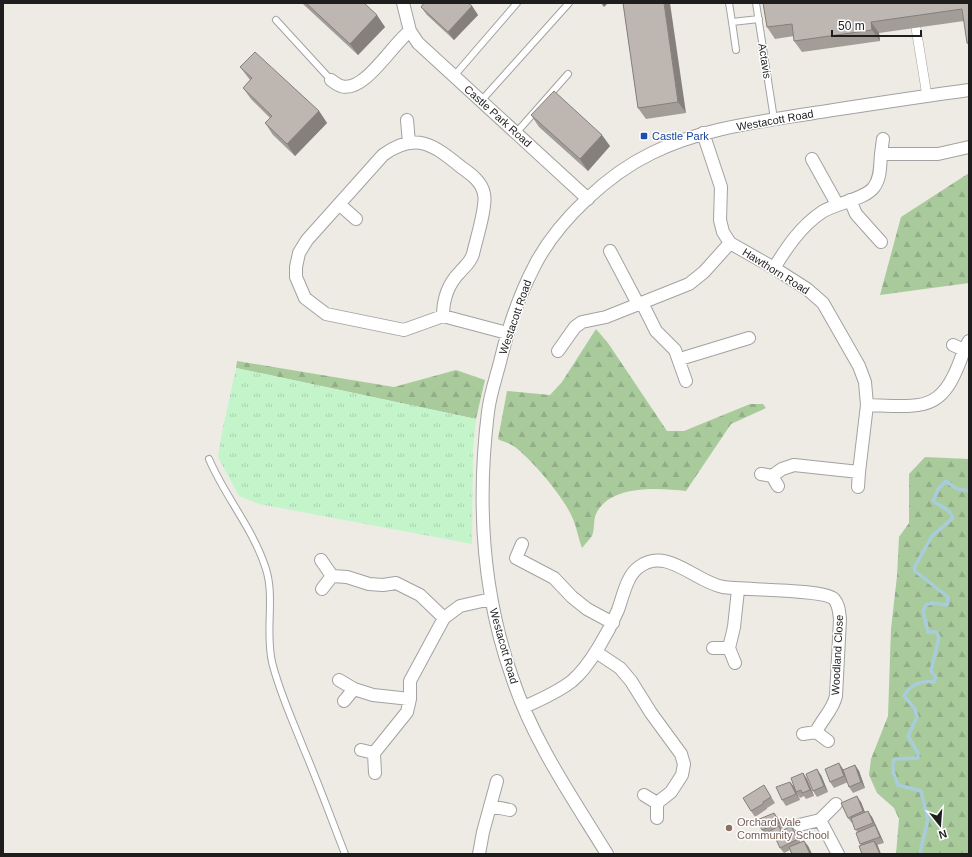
<svg xmlns="http://www.w3.org/2000/svg" width="972" height="857" font-family="Helvetica,sans-serif">
  <defs>
    <pattern id="forest-firs" width="22" height="20" patternUnits="userSpaceOnUse"><rect width="22" height="20" fill="#a9cb9c"/><path d="M5 1l3.5 6h-7zM16 11l3.5 6h-7z" fill="#91ae86"/></pattern>
    <pattern id="park-tufts" width="24" height="20" patternUnits="userSpaceOnUse"><rect width="24" height="20" fill="#c4f5ca"/><path d="M3 7l-1-3M5 7V3M7 7l1-3M15 17l-1-3M17 17v-4M19 17l1-3" fill="none" stroke="#a8d2ad"/></pattern>
  </defs>
  <rect width="100%" height="100%" fill="#eeebe5"/>
  <path fill="url(#forest-firs)" d="M969,173v110l-89,12 21,-78z
    M596,329l12,14 59,88h17l66,-27h13l3,4 -35,16 -45,67c-27,-3 -76,-7 -90,23 -3,7 -1,15 -4,22 -3,4 -7,8 -10,12 -4,-10 -5,-20 -9,-29 -9,-22 -40,-58 -58,-72 -5,-4 -12,-5 -17,-8l9,-48 43,4 12,-13z
    M237,361l157,26 62,-17 29,10 -9,39 -240,-51z
    M925,457l44,2v395h-73l3,-35 -5,-11 -17,-15 -8,-18 2,-16 17,-43 3,-87 6,-53 2,-39 10,-14v-49z"/>
  <path fill="url(#park-tufts)" d="M236,368l240,51 -3,30 -1,95 -213,-40 -20,-8 -21,-39 4,-25z"/>
  <g fill="none" stroke-linecap="round" stroke-linejoin="round">
    <path stroke="#a8ccd9" stroke-width="3.5" d="M921,854l-1,-2 8,-32 -7,-29 -23,-6 -5,-13v-11l3,-2 22,-1v-5l-10,-17 9,-19 -2,-8 -11,-13c5,-11 18,-16 30,-14l2,-5 -5,-6 8,-34 -3,-5h-8l-5,-21 3,-6 5,-2 16,2 1,-8 -33,-26 -1,-3 18,-32 21,-18 -4,-7 -16,-10 5,-12 8,-8 11,8 12,2"/>
    <defs>
      <path id="service" d="M729,3l3,19 27,-3
        M756,3l18,116
        M276,20l55,60
        M732,22l4,28
        M454,76l63,-73
        M481,101l88,-98
        M516,133l52,-59
        M209,459c16,38 44,69 57,110 9,29 -1,62 6,93 7,29 20,57 31,85 15,35 28,71 42,107"/>
      <path id="pedestrian" d="M916,28l11,68"/>
      <path id="minor" d="M403,3l7,28 8,12 170,156
        M331,80c3,2 6,5 10,6 23,8 52,-43 69,-55
        M407,120l2,23
        M703,133l18,54 -1,33 3,12 7,11 44,25 33,21 16,14 36,63 6,16 2,23 -8,67 -65,-7 -12,4 -10,7
        M881,154l2,-15
        M812,159l25,45
        M850,200l6,14 25,28
        M339,204l17,15
        M610,251l28,53
        M774,268c13,-21 27,-42 48,-56 14,-9 44,-13 52,-25 7,-9 6,-22 7,-33h57l31,-7
        M642,303l14,28 19,19 11,31
        M443,316c0,-17 5,-32 17,-44 6,-7 10,-9 13,-18 3,-14 14,-48 11,-60 -2,-12 -13,-20 -23,-27 -27,-22 -45,-36 -78,-12l-76,85 -8,13 -3,14v10l9,21 21,16 78,16 39,-14 64,17
        M953,345l11,5 5,-9
        M558,351l17,-24 7,-5 24,-5 83,-33 15,-12 26,-29
        M680,359l69,-21
        M867,405c59,2 76,8 97,-55
        M761,474l11,2 6,10
        M858,487l1,-15
        M522,544l-6,14 38,20 18,19 15,12 26,14
        M321,560l11,16 -10,13
        M332,576l15,1 22,7 14,1 13,-2 24,12 24,23
        M713,648h16l6,15
        M729,648l5,-21 4,-37
        M596,652l24,16 11,13 20,32 30,41 3,10 -2,11 -11,17 -14,11
        M339,680l15,9 -10,12
        M354,689l19,6 37,4
        M524,707c16,-7 34,-15 48,-26 18,-15 37,-50 46,-71 5,-14 9,-35 21,-43 28,-21 56,15 84,20 19,3 101,2 111,12 5,6 5,12 6,20l-4,77c-3,14 -14,23 -20,36
        M803,734l13,-2 12,9
        M361,750l13,3 1,20
        M374,753l33,-41 3,-13v-18l34,-63 16,-12 31,-7
        M644,795l13,8v15
        M490,806l20,4
        M820,820l18,34
        M799,825l21,-5 16,-16
        M479,854l4,-22 14,-51
        M607,854c-35,-57 -74,-113 -95,-177 -30,-85 -35,-176 -24,-265 2,-18 9,-37 13,-54 8,-33 19,-65 35,-95 23,-43 72,-89 116,-110 50,-25 107,-31 162,-40 52,-8 103,-16 155,-23"/>
    </defs>
    <use href="#service" stroke="#a2a2a2" stroke-width="8"/>
    <use href="#pedestrian" stroke="#a2a2a2" stroke-width="10"/>
    <use href="#minor" stroke="#a2a2a2" stroke-width="14"/>
    <use href="#service" stroke="#fff" stroke-width="6"/>
    <use href="#pedestrian" stroke="#fff" stroke-width="9"/>
    <use href="#minor" stroke="#fff" stroke-width="12"/>
  </g>
  <path fill="#a39d98" d="M302,3h62l21,24 -27,28 -54,-50z
    M623,3l63,110 -40,6 -8,-11z
    M763,3h206v43l-2,-3 -3,-22 -85,12 1,8 -78,11 -8,-11v-5l-19,3 -8,-12z
    M472,6l6,9 -24,25 -27,-25 -6,-8z
    M240,67l79,44 8,12 -32,33 -22,-21 -8,-12 5,-5 -19,-19 -8,-11 7,-8z
    M531,115l79,31 -22,25 -49,-44z
    M855,765l4,6 6,17 -12,5 -4,-6 -1,-5 -14,6 -4,-6 13,-12z
    M803,773l4,6 7,17 -8,3 -2,-3 -4,2 -4,-6 4,8 -14,6 -4,-6 8,-18 4,5z
    M821,775l7,17 -11,5 -4,-6z
    M764,785l11,18 -8,5v1l-12,8 -4,-6z
    M861,802l4,11 7,4 12,26 -7,2 1,1h-17l-4,-14 -4,-9h-1l-4,-5z
    M774,813l4,5 5,10 -2,1 1,2 9,-5 4,6 5,10 4,-1 4,5 4,8h-20l-2,-4 -6,3 -4,-5 -4,-9h-2l-3,-5 -5,2 -4,-6z"/>
  <path fill="#85807c" d="M601,3h7l-4,4z
    M664,3h6l16,110 -8,-11z
    M472,6l6,9 -24,25 -6,-8z
    M377,15l8,12 -27,28 -8,-11z
    M871,22l8,11 1,8 -8,-11z
    M319,111l8,12 -32,33 -8,-12z
    M602,135l8,11 -22,25 -8,-12z
    M839,763l4,6 5,13 -4,-6z
    M855,765l4,6 6,17 -4,-6z
    M817,769l4,6 7,17 -4,-6z
    M803,773l4,6 7,17 -4,-6z
    M790,782l4,5 6,13 -4,-6z
    M857,796l4,6 6,15 -4,-6z
    M868,811l4,6 12,26 -4,-6z
    M774,813l4,5 5,10 -4,-5z
    M791,826l4,6 7,13 -4,-6z
    M804,841l4,5 4,8h-2z
    M874,841l4,5 3,8h-1z"/>
  <path fill="#beb7b1" stroke="#85807c" d="M306,3h58l13,12 -27,29z
    M424,3h44l4,3 -24,26 -27,-25z
    M623,3h41l14,99 -40,6z
    M763,3h206v40h-2l-5,-34 -91,13 1,8 -78,11 -2,-17 -25,3z
    M255,52l64,59 -32,33 -22,-21 7,-7 -29,-28 9,-10 -12,-11z
    M554,91l48,44 -22,24 -49,-44z
    M839,763l5,13 -14,6 -5,-13z
    M855,765l6,17 -12,5 -6,-17z
    M817,769l7,17 -11,5 -7,-17z
    M803,773l7,17 -8,3 -1,-3 -5,2 -5,-14z
    M790,782l6,12 -14,6 -6,-13z
    M764,785l7,12 -8,5v2l-12,7 -8,-13z
    M857,796l6,15 -15,7 -7,-15z
    M868,811l5,12 -18,7 -4,-12z
    M774,813l5,10 -17,7 -5,-10z
    M875,825l5,12 -20,7 -4,-11z
    M779,826l2,5 -7,4v1l-2,1 -2,-6z
    M791,826l7,13 -18,9 -6,-13z
    M804,841l6,13h-18l-3,-7z
    M874,841l6,13h-18l-3,-8z"/>
  <rect fill="#1a4fb4" stroke="#fff" stroke-width="1.5" x="640" y="132" width="8" height="8" rx="2"/>
  <circle fill="#8d6e63" stroke="#fff" stroke-width="1.5" cx="729" cy="828" r="4"/>
  <g text-anchor="middle" dominant-baseline="central" stroke-width="3" stroke-linejoin="round" paint-order="stroke">
    <g font-size="11" fill="#1e1e1e" stroke="#fff">
      <text transform="translate(765 61) rotate(81)">Actavis</text>
      <text transform="translate(498 116) rotate(42)">Castle Park Road</text>
      <text transform="translate(775 120) rotate(-10)">Westacott Road</text>
      <text transform="translate(776 271) rotate(32)">Hawthorn Road</text>
      <text transform="translate(515 317) rotate(-71)">Westacott Road</text>
      <text transform="translate(504 646) rotate(74)">Westacott Road</text>
      <text transform="translate(837 655) rotate(-87)">Woodland Close</text>
    </g>
    <g font-size="11" fill="#164399" stroke="#fff" text-anchor="start">
      <text x="652" y="136">Castle Park</text>
    </g>
    <g font-size="11" fill="#785e54" stroke="#fff" text-anchor="start">
      <text x="737" y="822">Orchard Vale<tspan x="737" dy="13">Community School</tspan></text>
    </g>
  </g>
  <rect width="972" height="857" fill="none" stroke="#1e1e1e" stroke-width="8"/>
  <g transform="translate(940 825) rotate(163)" stroke="#ffffff" stroke-width="3" paint-order="stroke">
  <path d="M0-3L7 15L0 10L-7 15Z" fill="#1e1e1e"/>
  <text y="-6" font-size="11" font-weight="bold" text-anchor="middle" fill="#1e1e1e">N</text>
  </g>
  <path d="M832 30v6h89v-6" fill="none" stroke="#1e1e1e" stroke-width="2"/>
  <text x="838" y="30" font-size="12" fill="#1e1e1e" stroke="#ffffff" stroke-width="3" paint-order="stroke">50 m</text>
</svg>
